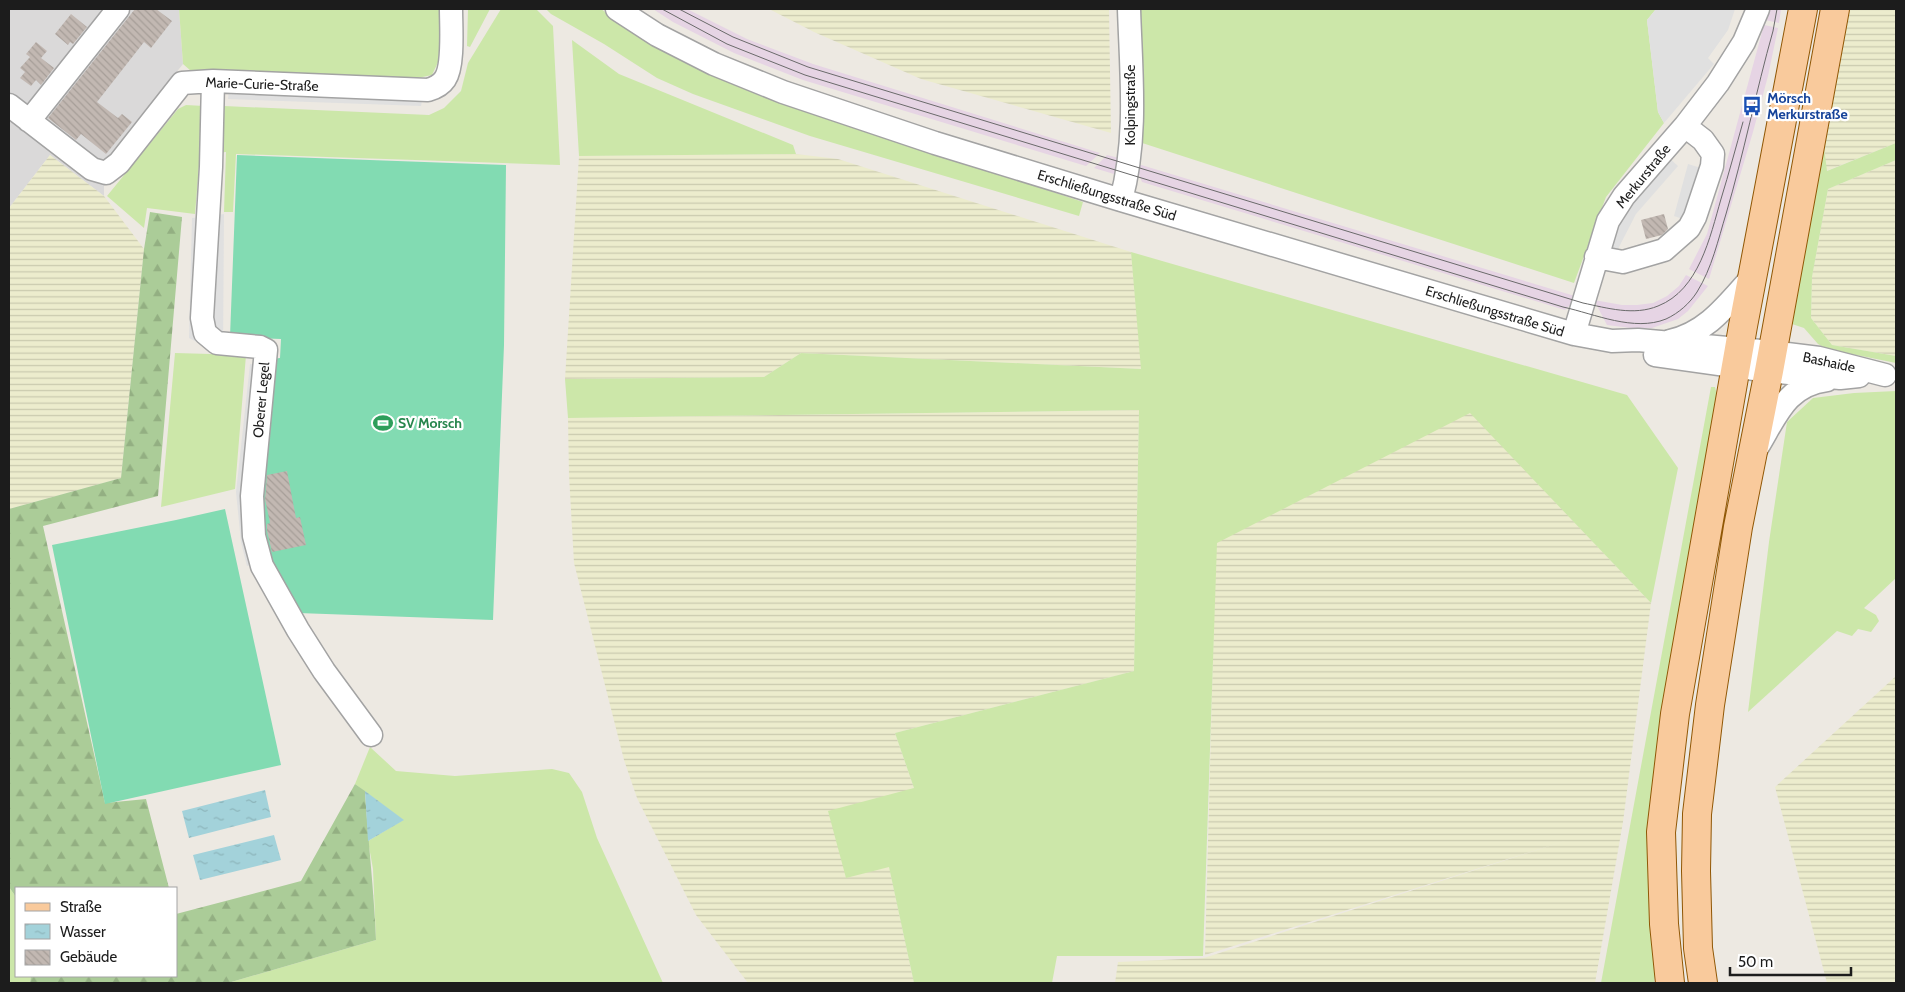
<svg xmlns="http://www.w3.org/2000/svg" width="1905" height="992" font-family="Cabin,sans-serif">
  <defs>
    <pattern id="farmland-rules" width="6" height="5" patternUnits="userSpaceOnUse" patternTransform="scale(1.25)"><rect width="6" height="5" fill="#ececcd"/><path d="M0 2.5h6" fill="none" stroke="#cacaaf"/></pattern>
    <pattern id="forest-firs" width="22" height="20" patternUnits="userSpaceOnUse" patternTransform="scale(1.25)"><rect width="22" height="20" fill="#abcc98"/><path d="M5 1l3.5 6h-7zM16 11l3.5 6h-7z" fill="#93af82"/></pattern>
    <pattern id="water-ripples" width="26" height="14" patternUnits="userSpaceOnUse" patternTransform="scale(1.25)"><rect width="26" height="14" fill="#a3d2da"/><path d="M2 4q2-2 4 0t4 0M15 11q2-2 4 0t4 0" fill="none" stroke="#8cb4ba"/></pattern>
    <pattern id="building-back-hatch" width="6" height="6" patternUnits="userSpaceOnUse" patternTransform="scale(1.25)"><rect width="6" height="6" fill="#c2b8b2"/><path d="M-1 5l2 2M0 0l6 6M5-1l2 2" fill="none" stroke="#a69e98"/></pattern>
  </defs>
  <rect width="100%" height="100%" fill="#ede9e2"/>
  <path fill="#dad9d9" d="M9,9h170l4,55 -79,98v34l-54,-41 -41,53z"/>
  <path fill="#e6d4e4" d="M653,9h34l60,30 66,25 287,89 -14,13 -283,-86 -69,-27 -61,-31z
    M1767,9h14l-2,14 -14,-3z
    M1764,25l14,3 -10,48 -15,56 -44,147 -20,-10 18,-35z
    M1107,155l16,4 -9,15 -20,-6z
    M1138,164l440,133 -13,13 -423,-128 -3,-7z
    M1686,275l22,11 -20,25 -10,8 -26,9h-21l-24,-3 -13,-25 28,5h15l16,-2 14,-7 12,-10z"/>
  <path fill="url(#farmland-rules)" d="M769,9h340l2,124 -190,-54 -107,-47z
    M1850,9h46v134l-70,28 -2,-24z
    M796,154l42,5 293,93 11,117 -341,-16 -37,24 -199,2 14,-223z
    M50,155l54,41 40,53 -23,229 -112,31v-301z
    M1896,160v196l-64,-11 -21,-27 1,-41 16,-88z
    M1139,410l-5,261 -239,62 19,55 -25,78 25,117h-166l-52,-68 -59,-117 -13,-38 -50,-197 -5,-88 -1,-57z
    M1470,412l181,191 -28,219 -28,161h-480l3,-21 86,-4 367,-119 -366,116 11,-412z
    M1896,676v307h-69l-52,-196z"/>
  <path fill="#cce7a9" d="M179,9h264l-2,47 -9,19 -19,4 -222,-8 -8,-7z
    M468,9h22l-20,38 -3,-1z
    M501,9h35l17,17 7,139 -324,-11 -3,58h-9l2,-60 -11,1 3,-41 6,-6 205,9 15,-7 17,-17 7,-28z
    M546,9h55l17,12 147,75 318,106 -4,14 -269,-80 -117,-42 -36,-16 -53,-34 -53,-30z
    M1137,9h519l-9,11 11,92 6,11 -58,74 -32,86 -438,-142z
    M572,40l47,34 174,71 3,9 -217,2z
    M186,105l18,1 -9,108 -48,-6 -3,20 -37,-32 71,-87z
    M1896,143v17l-68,29 -16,88 -1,41 21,27 64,11v7l-69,-14 -9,-5 -14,-16 -12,-4v-13l32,-164 3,24z
    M1131,252l496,143 51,73 -27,135 -181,-190 -253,130 -14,413h-146l-5,27h-138l-25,-116 -43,11 -18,-67 86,-23 -19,-55 239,-62 5,-261 -571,8 -3,-39 199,-2 37,-24 340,16z
    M175,353l71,2 -11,134 -74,18z
    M1711,387h4l4,15 -65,581h-53z
    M1896,391v187l-32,30 12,7 3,6 -8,11 -13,-3 -6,7 -15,-5 -89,81 21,-170 18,-120 26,-24 41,-5z
    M370,747l26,24 59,5 97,-7 17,4 13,19 15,46 66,145h-435l148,-43 -3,-71 -5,-28 35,-21 -48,-36z
    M9,887l7,10v79h15l-1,7h-21z"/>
  <path fill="url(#forest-firs)" d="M150,212l32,5 -24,279 -115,30 62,277 41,-4 23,89h-153v9l-7,-10v-378l112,-31 23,-229z
    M355,784l10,7c3,50 9,99 11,149l-148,43h-198l1,-7h145v-62l125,-33z"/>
  <path fill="#82dbb2" d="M237,155l269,10 -2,180 -11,275 -195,-7 -29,-60 -10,-65 13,-129 8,-1 1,-19 -51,-2z
    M225,509l56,256 -176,39 -53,-259 124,-25z"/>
  <path fill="#e0e0e0" d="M1656,9h79l-7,21 -20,28 6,6 -50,59 -6,-11 -11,-92z
    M229,89l194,7 -2,10 -193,-7z
    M1667,156l11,10 -42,48 -18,35 -14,-3 21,-39z
    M1688,164l13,4 -15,52 -12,-4z
    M224,214l-1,142 -34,-18 3,-120z
    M250,364l10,1 -3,199 -10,2 -6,-24 -5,-50z"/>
  <path fill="url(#water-ripples)" d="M265,790l6,27 -82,21 -7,-27z
    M365,791l39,29 -36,21z
    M274,835l7,25 -81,20 -7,-25z"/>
  <path fill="url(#building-back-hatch)" d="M135,9h21l16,12 -21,27 -7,-6 -47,60 21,16 4,-4 10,8 -26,32 -25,-20 -5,6 -28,-22z
    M71,14l16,13 -14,17 -3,-2 -2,3 -13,-11z
    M36,42l11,9 -6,7 13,10 -13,17 -5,-5 -5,6 -11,-8 5,-6 -5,-4 10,-11 -4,-3z
    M1664,214l4,15 -6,6 -16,4 -5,-19z
    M287,471l9,47 4,-1 6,28 -34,7 -5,-21v-7l3,-1 -5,-24 2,-24z"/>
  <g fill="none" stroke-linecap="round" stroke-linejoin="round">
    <defs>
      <path id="minor" d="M617,9l40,26 57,29 69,28 152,51 186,57 453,134 38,7 26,-1 134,12 47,6 66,17
        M213,81l-2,86 -9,151 3,15 12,10 43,4 6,3 -14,146 2,40 8,30 36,64 26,41 47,64
        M9,105l83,64 14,4 13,-10 63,-80 31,-2 215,9c7,-2 13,-5 17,-11 9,-13 6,-53 6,-70
        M29,121l89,-112
        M1121,200c17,-62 10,-128 8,-191
        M1596,257l27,5 41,-12 25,-22 6,-11 17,-51 1,-12 -10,-14 -18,-14
        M1574,334l34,-113 16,-25 61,-70 33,-43 26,-41 14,-33
        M1670,341c38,-8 59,-39 84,-66
        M1655,355l114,16 71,7 19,-2
        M1757,448c19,-31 29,-63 70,-68"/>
      <path id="major" d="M1670,983l-6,-59 -3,-92 14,-118 68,-388 60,-317
        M1703,983l-5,-35 -2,-77 1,-57 13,-109 28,-178 31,-156 66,-362"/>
    </defs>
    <use href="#minor" stroke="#a3a3a3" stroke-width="25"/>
    <use href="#major" stroke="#905705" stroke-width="30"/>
    <use href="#minor" stroke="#fff" stroke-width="22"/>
    <use href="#major" stroke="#f9ca9c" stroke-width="28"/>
    <path stroke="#6a6a6a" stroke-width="1" d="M662,9l65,35 78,31 758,232c32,7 71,25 103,12 13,-6 24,-16 31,-27 15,-24 21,-52 29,-78 18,-61 30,-123 47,-183l4,-22
      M679,9l54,28 75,30 775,236c24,5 51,13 75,3 41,-16 52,-69 63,-107 8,-26 15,-52 22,-77"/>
  </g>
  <defs>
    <symbol id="bus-bare" viewBox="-9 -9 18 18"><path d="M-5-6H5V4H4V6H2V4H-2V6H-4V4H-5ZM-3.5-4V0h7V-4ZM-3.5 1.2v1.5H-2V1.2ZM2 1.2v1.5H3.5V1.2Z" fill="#1a4fb4" stroke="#fff" stroke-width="2.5" paint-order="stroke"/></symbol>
    <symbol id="stadium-bare" viewBox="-9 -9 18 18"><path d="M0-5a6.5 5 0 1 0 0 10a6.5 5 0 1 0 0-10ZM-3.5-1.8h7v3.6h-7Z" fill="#2e9e5b" stroke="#fff" stroke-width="2.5" paint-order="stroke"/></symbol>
  </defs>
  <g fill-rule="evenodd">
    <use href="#bus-bare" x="1738" y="92" width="28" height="28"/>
    <use href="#stadium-bare" x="369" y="409" width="28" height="28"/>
  </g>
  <g text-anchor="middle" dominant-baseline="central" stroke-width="4.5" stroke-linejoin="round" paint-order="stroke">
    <g font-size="14" fill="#1c1c1c" stroke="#fff">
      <text transform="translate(262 84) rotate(2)">Marie-Curie-Straße</text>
      <text transform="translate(1130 105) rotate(-90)">Kolpingstraße</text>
      <text transform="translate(1643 176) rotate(-51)">Merkurstraße</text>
      <text transform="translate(1107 195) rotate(17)">Erschließungsstraße Süd</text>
      <text transform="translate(1495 311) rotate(17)">Erschließungsstraße Süd</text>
      <text transform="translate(1829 362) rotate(12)">Bashaide</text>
      <text transform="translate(261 400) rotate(-85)">Oberer Legel</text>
    </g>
    <g font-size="14" font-weight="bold" fill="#164399" stroke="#fff" text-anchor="start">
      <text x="1767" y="98">Mörsch<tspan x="1767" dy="16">Merkurstraße</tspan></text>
    </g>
    <g font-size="14" font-weight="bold" fill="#27864d" stroke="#fff" text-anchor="start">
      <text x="398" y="423">SV Mörsch</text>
    </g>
  </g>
  <rect width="1905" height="992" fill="none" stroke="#1c1c1c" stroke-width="20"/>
  <rect x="15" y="887" width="162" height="90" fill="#ffffff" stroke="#a4a4a4"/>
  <rect x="25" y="903" width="25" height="8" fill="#f9ca9c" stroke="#a4a4a4"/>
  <text x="60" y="912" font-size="15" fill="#1c1c1c">Straße</text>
  <rect x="25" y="924" width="25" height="15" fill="url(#water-ripples)" stroke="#a4a4a4"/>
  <text x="60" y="937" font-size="15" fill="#1c1c1c">Wasser</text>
  <rect x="25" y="950" width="25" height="15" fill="url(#building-back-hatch)" stroke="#a4a4a4"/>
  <text x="60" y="962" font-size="15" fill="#1c1c1c">Gebäude</text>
  <path d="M1730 967v8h121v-8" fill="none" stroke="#1c1c1c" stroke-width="2.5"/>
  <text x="1738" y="967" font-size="15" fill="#1c1c1c" stroke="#ffffff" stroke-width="4" paint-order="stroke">50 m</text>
</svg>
